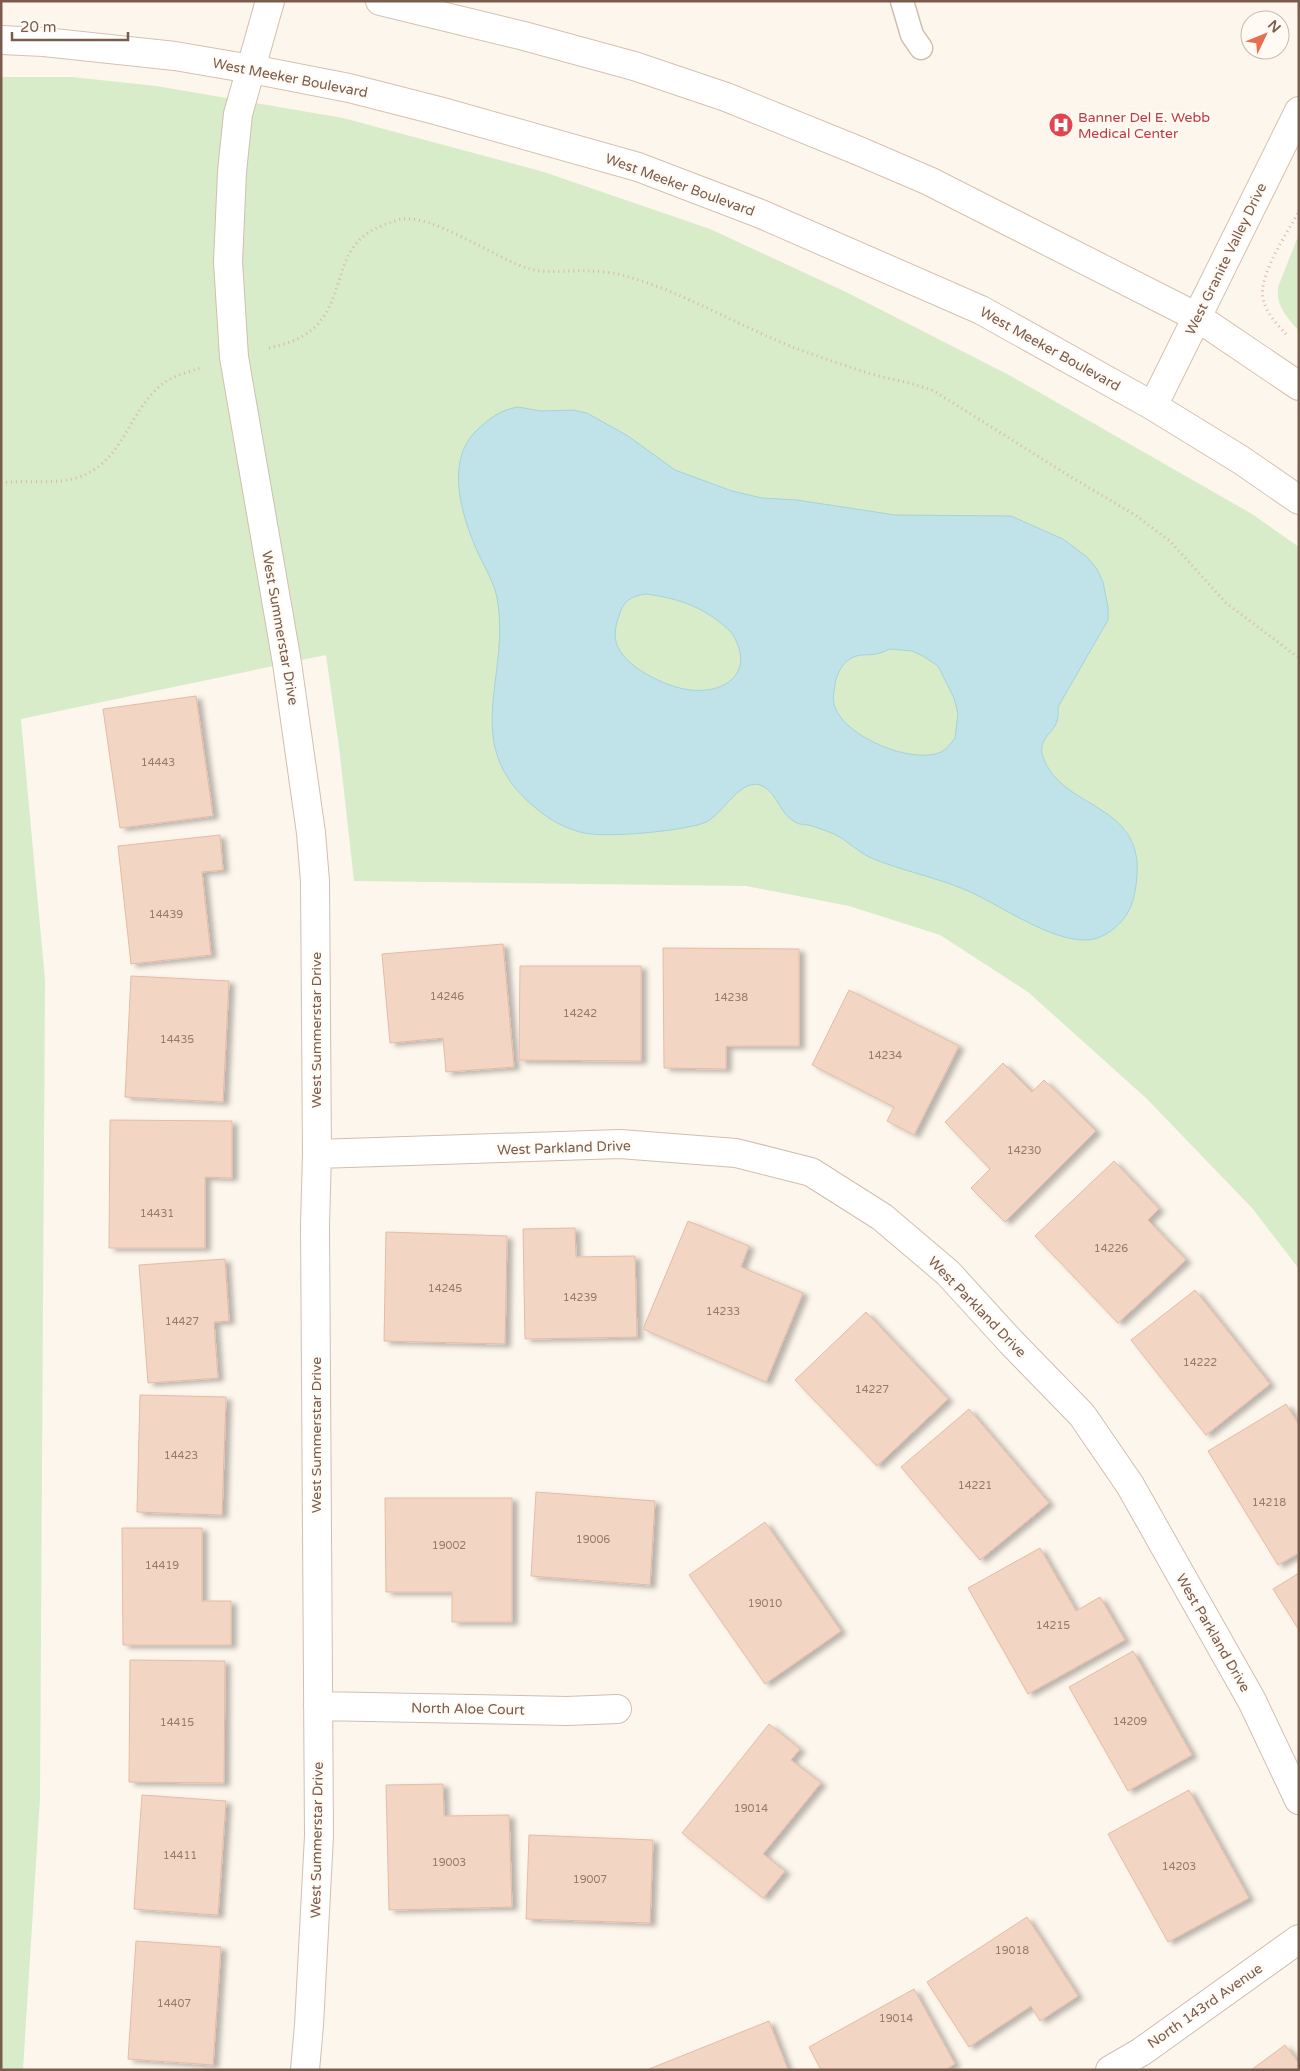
<svg xmlns="http://www.w3.org/2000/svg" width="1300" height="2071" font-family="'Varela Round',sans-serif">
  <defs>
    <filter id="shadow"><feDropShadow dx="5.5" dy="3" stdDeviation="2.5" flood-color="#0004"/></filter>
  </defs>
  <rect width="100%" height="100%" fill="#fdf6ec"/>
  <path fill="#d8ecc9" d="M1,77h71l84,9 187,32 201,54 166,57 134,62 165,84 243,139 47,33v722l-47,-61 -106,-110 -118,-106 -88,-57 -91,-29 -103,-20 -392,-5 -15,-134 -13,-92 -305,64 24,261 -5,819 -17,271h-22z
    M1299,234v97c-12,-14 -23,-24 -21,-44z"/>
  <path fill="#bfe3e8" stroke="#a5d3da" fill-rule="evenodd" d="M518,407l23,4 32,-1 14,3 41,23 47,34 57,21 30,7 35,2 98,15 116,1 52,23 24,18 10,12 6,13 5,25v13l-50,87c0,5 1,9 -1,14 -4,13 -20,18 -14,36 19,53 99,45 94,118 -1,13 -3,28 -10,39 -8,13 -24,25 -39,26 -39,2 -91,-38 -127,-52 -30,-12 -62,-18 -92,-31 -12,-6 -22,-17 -35,-23 -8,-3 -17,-7 -26,-9 -5,-1 -8,0 -13,-3 -15,-8 -17,-27 -31,-35 -22,-14 -41,29 -60,36 -22,8 -102,16 -124,9 -15,-4 -30,-12 -42,-22 -82,-65 -26,-131 -41,-212 -3,-16 -12,-30 -19,-45 -16,-36 -34,-92 -1,-123 13,-12 23,-20 41,-23zM646,594c29,4 53,11 76,30 3,3 9,7 11,11 22,37 -7,59 -43,55 -24,-3 -67,-23 -74,-48 -2,-9 0,-18 3,-26 4,-15 12,-20 27,-22zM890,649l22,2 11,5 15,10 16,32 4,16 -3,24c-4,5 -8,11 -14,14 -28,13 -96,-15 -106,-45 -3,-7 -1,-15 0,-22 1,-9 7,-22 15,-26 9,-6 16,-3 26,-5 5,-1 10,-3 14,-5z"/>
  <path fill="#f3d5c3" stroke="#e6bba3" filter="url(#shadow)" d="M196,696l17,120 -93,12 -17,-119z
    M220,835l3,35 -21,2 9,83 -80,9 -13,-118z
    M503,944l11,123 -68,5 -3,-34 -53,5 -8,-89z
    M663,948l136,1v97h-73v23l-62,-1z
    M520,966h121v95l-122,-1z
    M131,976l98,5 -6,121 -98,-5z
    M849,990l110,56 -45,89 -27,-14 7,-14 -82,-42z
    M1003,1063l29,29 12,-12 52,51 -91,91 -34,-34 19,-19 -45,-47z
    M110,1120l122,1v57l-27,-1v71h-96z
    M1114,1161l45,48 -11,11 38,40 -68,63 -83,-87z
    M688,1221l61,25 -8,21 62,26 -37,89 -123,-53z
    M575,1228l1,29 59,-1 2,81 -112,2 -2,-110z
    M386,1232l121,4 -2,108 -121,-3z
    M225,1259l4,62 -15,1 4,56 -70,5 -9,-118z
    M1195,1290l75,94 -64,51 -75,-95z
    M866,1312l82,87 -71,67 -82,-86z
    M140,1395l86,2 -4,118 -85,-3z
    M1286,1404l13,21v128l-21,12 -70,-114z
    M969,1409l80,94 -69,57 -79,-93z
    M536,1492l119,9 -5,84 -119,-9z
    M385,1498h127v124h-60v-30h-66z
    M765,1522l76,109 -76,53 -76,-109z
    M122,1528h80v73h29v44h-108z
    M1040,1548l36,63 24,-14 25,43 -97,54 -60,-106z
    M1299,1573v57l-26,-41z
    M1133,1651l59,104 -64,36 -59,-104z
    M130,1660l95,1 -1,122 -95,-1z
    M769,1724l31,25 -9,11 30,23 -58,71 22,17 -22,27 -81,-65z
    M443,1784l1,32 65,-1 3,92 -123,3 -3,-125z
    M1189,1790l60,108 -81,44 -60,-108z
    M142,1795l84,6 -8,114 -84,-6z
    M529,1835l124,5 -3,83 -124,-4z
    M1027,1917l51,79 -38,25 -9,-15 -62,41 -42,-65z
    M136,1941l85,6 -8,118 -85,-6z
    M914,1989l41,75 -10,6h-124l-12,-23z
    M769,2021l19,49h-139v-1z
    M1285,2045l14,18v7h-48z"/>
  <g fill="none" stroke-linecap="round" stroke-linejoin="round">
    <defs>
      <path id="lane" d="M902,1l10,34 9,13"/>
      <path id="street" d="M270,1l-32,113 -6,58 -4,90 6,95 53,306 24,170 4,48 2,273 -2,71 4,611 -10,189 -4,45
        M317,1154l303,-10 116,9 75,19 71,45 66,56 63,69 71,73 48,70 122,216 47,99
        M318,1706l249,5 50,-2
        M1110,2070l31,-18 158,-113"/>
      <path id="secondary" d="M380,1l144,35 110,30 92,31 133,54 70,30 268,136 102,69
        M1,40l43,2 131,14 76,13 98,19 90,23 199,56 123,47 220,96 172,96 88,54 58,40
        M1153,406l146,-295"/>
    </defs>
    <use href="#lane" stroke="#d1beb0" stroke-width="25"/>
    <use href="#street" stroke="#d1beb0" stroke-width="30"/>
    <use href="#secondary" stroke="#d6c0b0" stroke-width="30"/>
    <path stroke="#d9b8a5" stroke-width="3" stroke-dasharray="1 4" stroke-linecap="butt" d="M1286,334c-9,-10 -20,-21 -23,-35 -5,-24 25,-67 36,-88
      M269,348c17,-4 34,-9 47,-22 32,-33 16,-83 68,-101 6,-2 12,-5 18,-6 33,-4 94,40 128,50 19,5 39,1 58,2 13,0 29,2 41,6 58,17 110,49 166,71 25,9 51,18 76,26 22,6 43,9 63,17l137,86 64,38 35,26 56,62 73,55
      M1,483c26,-4 56,3 81,-7 43,-17 47,-68 83,-94 10,-7 24,-10 35,-14"/>
    <use href="#lane" stroke="#fff" stroke-width="22"/>
    <use href="#street" stroke="#fff" stroke-width="28"/>
    <use href="#secondary" stroke="#fff" stroke-width="28"/>
  </g>
  <defs>
    <symbol id="hospital-disc" viewBox="-11 -11 22 22"><circle r="9.5" fill="#e0444e" stroke="#fffaf3"/><path d="M-5-5h3v3.5h4V-5h3V5h-3V1.5h-4V5h-3Z" fill="#fff"/></symbol>
  </defs>
  <g fill-rule="evenodd">
    <use href="#hospital-disc" x="1047" y="111" width="28" height="28"/>
  </g>
  <g text-anchor="middle" dominant-baseline="central" stroke-width="4.5" stroke-linejoin="round" paint-order="stroke">
    <g font-size="11" fill="#987a6a">
      <text x="158" y="762">14443</text>
      <text x="166" y="914">14439</text>
      <text x="447" y="996">14246</text>
      <text x="731" y="997">14238</text>
      <text x="580" y="1013">14242</text>
      <text x="177" y="1039">14435</text>
      <text x="885" y="1055">14234</text>
      <text x="1024" y="1150">14230</text>
      <text x="157" y="1213">14431</text>
      <text x="1111" y="1248">14226</text>
      <text x="445" y="1288">14245</text>
      <text x="580" y="1297">14239</text>
      <text x="723" y="1311">14233</text>
      <text x="182" y="1321">14427</text>
      <text x="1200" y="1362">14222</text>
      <text x="872" y="1389">14227</text>
      <text x="181" y="1455">14423</text>
      <text x="975" y="1485">14221</text>
      <text x="1269" y="1502">14218</text>
      <text x="593" y="1539">19006</text>
      <text x="449" y="1545">19002</text>
      <text x="162" y="1565">14419</text>
      <text x="765" y="1603">19010</text>
      <text x="1053" y="1625">14215</text>
      <text x="1130" y="1721">14209</text>
      <text x="177" y="1722">14415</text>
      <text x="751" y="1808">19014</text>
      <text x="180" y="1855">14411</text>
      <text x="449" y="1862">19003</text>
      <text x="1179" y="1866">14203</text>
      <text x="590" y="1879">19007</text>
      <text x="1012" y="1950">19018</text>
      <text x="174" y="2003">14407</text>
      <text x="896" y="2018">19014</text>
    </g>
    <g font-size="14" fill="#7a5c4d" stroke="#fffaf3">
      <text transform="translate(290 78) rotate(11)">West Meeker Boulevard</text>
      <text transform="translate(680 185) rotate(20)">West Meeker Boulevard</text>
      <text transform="translate(1226 259) rotate(-64)">West Granite Valley Drive</text>
      <text transform="translate(1050 349) rotate(29)">West Meeker Boulevard</text>
      <text transform="translate(280 628) rotate(80)">West Summerstar Drive</text>
      <text transform="translate(316 1030) rotate(-90)">West Summerstar Drive</text>
      <text transform="translate(564 1148) rotate(-2)">West Parkland Drive</text>
      <text transform="translate(977 1307) rotate(46)">West Parkland Drive</text>
      <text transform="translate(316 1435) rotate(-90)">West Summerstar Drive</text>
      <text transform="translate(1213 1633) rotate(60)">West Parkland Drive</text>
      <text transform="translate(468 1709) rotate(1)">North Aloe Court</text>
      <text transform="translate(317 1840) rotate(-89)">West Summerstar Drive</text>
      <text transform="translate(1205 2006) rotate(-35)">North 143rd Avenue</text>
    </g>
    <g font-size="14" fill="#be3a42" stroke="#fffaf3" text-anchor="start">
      <text x="1078" y="117">Banner Del E. Webb<tspan x="1078" dy="16">Medical Center</tspan></text>
    </g>
  </g>
  <rect width="1300" height="2071" fill="none" stroke="#7a5c4d" stroke-width="5"/>
  <g transform="translate(1265 35) rotate(47)"><circle r="24" fill="#fffaf3" stroke="#cabbb1"/>
  <path d="M0-4L9 19L0 12L-9 19Z" fill="#e76f51"/>
  <text y="-8" font-size="14" font-weight="bold" text-anchor="middle" fill="#7a5c4d">N</text>
  </g>
  <path d="M12 32v8h116v-8" fill="none" stroke="#7a5c4d" stroke-width="2.5"/>
  <text x="20" y="32" font-size="15" fill="#7a5c4d" stroke="#fffaf3" stroke-width="4" paint-order="stroke">20 m</text>
</svg>
